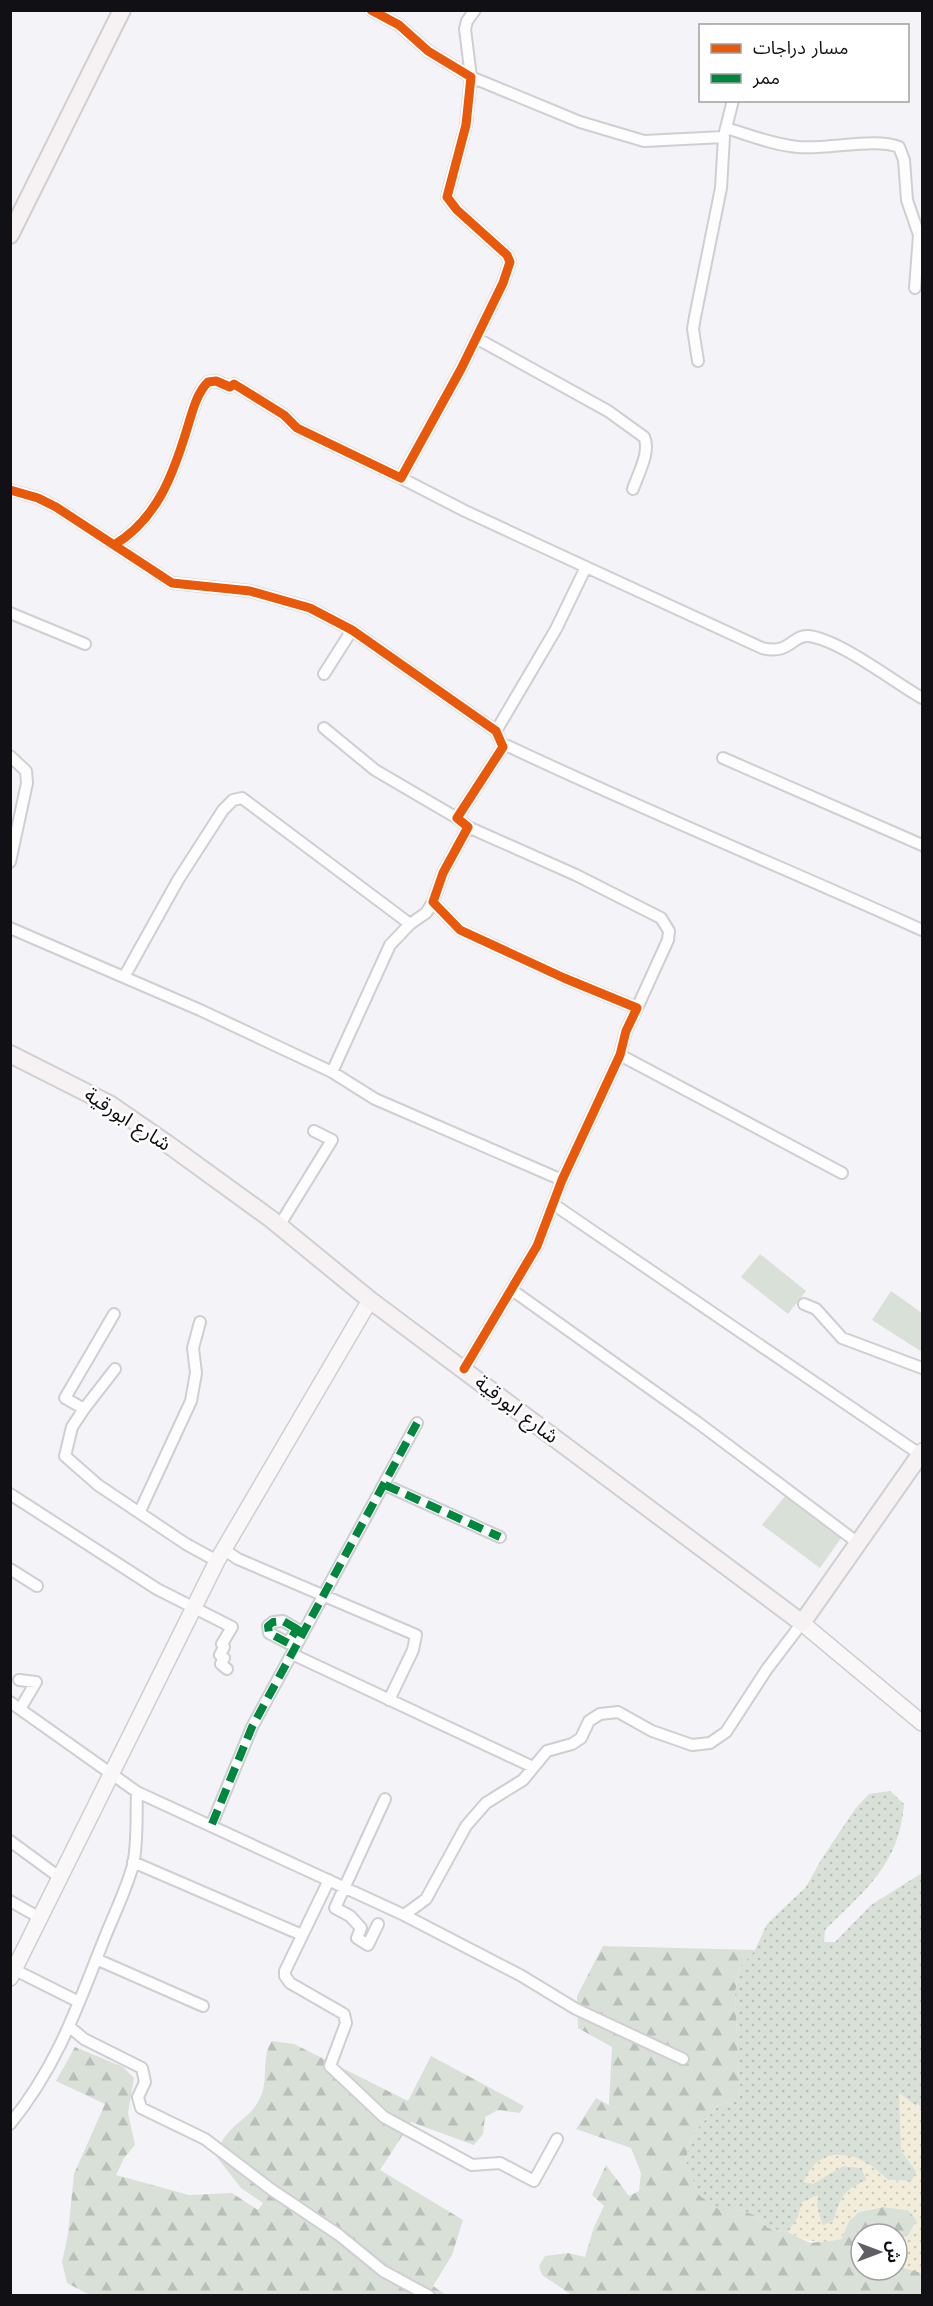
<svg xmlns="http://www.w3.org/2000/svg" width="933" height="2306" font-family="'Work Sans','Noto Sans Arabic',sans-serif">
  <defs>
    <pattern id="grass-dots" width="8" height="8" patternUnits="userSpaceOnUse" patternTransform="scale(1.5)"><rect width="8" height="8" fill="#d8e0d8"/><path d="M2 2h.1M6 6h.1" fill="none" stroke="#b8bfb8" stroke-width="1.8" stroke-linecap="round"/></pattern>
    <pattern id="forest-firs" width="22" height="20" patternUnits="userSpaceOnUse" patternTransform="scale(1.5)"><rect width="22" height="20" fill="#d8e0d8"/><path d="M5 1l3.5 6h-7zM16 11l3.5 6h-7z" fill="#b8bfb8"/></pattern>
    <pattern id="sand-dots" width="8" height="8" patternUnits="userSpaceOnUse" patternTransform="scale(1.5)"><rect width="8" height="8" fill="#f2edda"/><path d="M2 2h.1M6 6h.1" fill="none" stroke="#cecaba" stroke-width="1.8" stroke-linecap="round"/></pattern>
  </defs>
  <rect width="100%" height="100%" fill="#f3f3f8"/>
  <path fill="url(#grass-dots)" d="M890,1791l14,13c-5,61 -38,85 -79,126l-1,12h11l36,-37 51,-32v237l-5,-7 -1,68 -4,10 -24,-1 -16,-14 -18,-9 -25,19 14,-10 18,2 6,12c-23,11 -26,15 -33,40l-12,6 -5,-19 -20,12 -9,13 -20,-4 -13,-13 -16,-5h-19l-20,-13 -14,-32 2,-18 7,-16 24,-26 21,-4 -5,-109 5,-25 15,-17 12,-26 39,-37 15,-27 34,-51 14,-15z"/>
  <path fill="url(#forest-firs)" d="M603,1946l152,4 -15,17 -5,25 5,109 -21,4 -24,26 -7,16 -2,18 14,31 20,14h19l16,5 13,13 20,4 22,11 31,-4 8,-18 10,-9 24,-5 25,3 9,10 -9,16 -11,3v-5h-36v36h36v-4l25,7v22h-350l-30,-20 -3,-9 6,-10 23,-3 17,4 9,-30 10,-21 -12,-11 14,-30 23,31 10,-5 2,-18 -10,-25 -55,-19 20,-31 13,7 3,-58 -34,-19 -1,-32z
    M272,2041l22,3 114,57 23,-45 93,50 -4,7 -22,-3 -13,7 -2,17 -9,11 -63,-23 -31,48 83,50 -11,35 -19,31 13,9h-356l-23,-12 -5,-21 6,-28 6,-60 31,-70 -49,-23 19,-34 48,20 11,11 -6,35 7,32 -11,13 -8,17 73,20 43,-2 26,17 5,-7 -22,-15 -25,-32c8,-31 32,-34 43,-56 11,-19 1,-42 13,-59z"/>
  <path fill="url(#sand-dots)" d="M899,2093l23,17v163l-25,-7v-27l12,-3 8,-16 -9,-10 -25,-3 -24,4 -10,10 -8,18c-22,5 -33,3 -53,-7l9,-13 5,-17 16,-7 -1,12 6,19 11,-6c7,-25 10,-29 33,-40l-6,-12 -18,-2 -30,18 -9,-2c12,-32 39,-33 66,-17 6,3 12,12 18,15 7,2 18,1 24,1l4,-10 -15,-20z"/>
  <path fill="#d8e0d8" d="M760,1254l46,37 -18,23 -47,-37z
    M891,1291l31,22v39l-50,-32z
    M785,1496l56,42 -21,30 -58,-43z"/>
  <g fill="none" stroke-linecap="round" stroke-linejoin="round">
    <defs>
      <path id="street" d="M475,10l-8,11 -2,8 6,48 109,45 64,19 80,-4 -3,51 -26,129 -2,12 5,32
        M726,128c23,7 48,17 72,19 28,3 78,-10 101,0l5,13 3,40 12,35 -4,53
        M725,132l8,-32
        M476,338l132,73 36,26c7,14 -6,37 -11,52
        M401,478l64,33 121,56 -30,62 -60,102
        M10,490l28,8 18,9 116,76 78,8 60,17 42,22 144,101 7,16 -46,71 11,9 -25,46 -10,29 27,28 104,48 73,30 -11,23 -6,24 -58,125 -25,66 -73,123
        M114,545c43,-26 59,-70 73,-116 5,-16 9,-35 21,-47l8,-1 14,6 4,-3 50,31 13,13 104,50 60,-109 42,-86 7,-21 -3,-7 -50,-45 -10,-13 19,-72 5,-48 -43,-26 -29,-26 -28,-15
        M586,567l176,81c28,7 30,-13 46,-12 31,3 86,46 114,62
        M10,613l75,31
        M324,674l28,-44
        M324,728l51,42 82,48
        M503,747l5,-1c137,65 277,122 414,184
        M10,756l16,15 1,12 -17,79
        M723,758l199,87
        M468,827l108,48 85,43 8,13 -1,9 -31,68
        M10,928l190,82 132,62 43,27 187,81
        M124,977l54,-97 45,-70 10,-10 9,-2 168,126
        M620,1055l222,118
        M332,1072l58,-127 20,-21 16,-11 7,-11
        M553,1204l368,251
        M279,1226l53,-86 -18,-9
        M512,1290l185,132 161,121
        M804,1304l12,5 26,29 80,30
        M114,1314l-49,84 19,11 -12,18 -7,29 33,29 88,59 31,17
        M84,1409l31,-40
        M385,1485l115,52
        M10,1494l147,95 75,38 -10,17 2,3 -4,8 4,3 -3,6 6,5
        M140,1511l51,-110 5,-28 -3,-25 7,-26
        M223,1549l15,10 178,76 -3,15 -24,50
        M10,1569l27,17
        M297,1629l-14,-8 -10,1 -5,4 1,7 19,10 9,-14 6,5
        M292,1654l241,113
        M19,1680l17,2 -16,27
        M10,1702l127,90 267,123 116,60 56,34 107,50
        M212,1824l40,-97 165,-304
        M10,1841l49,36
        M133,1862l169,73
        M329,1880l-44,91v5l5,7 54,31 2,9 -16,43 54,51 88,48 28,-2 34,18 23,-42
        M10,1901l30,17
        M404,1915l22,-16 40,-73 20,-23 37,-23 24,-29 25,-7 9,-6 8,-17 11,-7 18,-2 34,19 40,14 18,-2 16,-11 41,-63 35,-46
        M378,1924l-10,21 -11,-7 4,-10 -11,-12 -15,-8 50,-109
        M96,1959l107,47
        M15,1970l64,32
        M71,2028l13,11 58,29 3,14 -7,15 3,11 64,31 67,51 67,45 44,36 46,25
        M10,2124c46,-56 67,-116 93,-182 10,-26 23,-51 30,-77 5,-23 3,-49 4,-73"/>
      <path id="secondary" d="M802,1623l120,100
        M10,1978l207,-417 153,-261"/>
      <path id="primary" d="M10,235l112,-225
        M10,1054l101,51 58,40 102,74 99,81 432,323 120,-171"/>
    </defs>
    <use href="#street" stroke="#cfcfd3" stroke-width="14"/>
    <use href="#secondary" stroke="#cfcfd3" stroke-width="18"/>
    <use href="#primary" stroke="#d0d0d2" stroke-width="20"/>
    <use href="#street" stroke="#fdfdfe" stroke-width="10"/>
    <use href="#secondary" stroke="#faf7f9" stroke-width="15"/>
    <use href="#primary" stroke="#f6f1f3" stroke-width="16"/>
    <path stroke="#00873e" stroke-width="8" stroke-dasharray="15 8" stroke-linecap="butt" d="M385,1485l115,52
      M297,1629l-14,-8 -10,1 -5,4 1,7 19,10 9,-14 6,5
      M212,1824l40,-97 165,-304"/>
    <defs>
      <path id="cycleway" d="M10,490l28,8 18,9 116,76 78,8 60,17 42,22 144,101 7,16 -46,71 11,9 -25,46 -10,29 27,28 104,48 73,30 -11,23 -6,24 -58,125 -25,66 -73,123
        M114,545c43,-26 59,-70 73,-116 5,-16 9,-35 21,-47l8,-1 14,6 4,-3 50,31 13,13 104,50 60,-109 42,-86 7,-21 -3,-7 -50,-45 -10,-13 19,-72 5,-48 -43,-26 -29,-26 -28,-15"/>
    </defs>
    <use href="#cycleway" stroke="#fff" stroke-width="13"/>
    <use href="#cycleway" stroke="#e8590c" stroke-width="9"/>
  </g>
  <g text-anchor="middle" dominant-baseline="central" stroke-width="5" stroke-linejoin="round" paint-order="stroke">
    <g font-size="20" fill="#111115" stroke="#fff">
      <text transform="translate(128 1119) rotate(33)">شارع ابورقية</text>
      <text transform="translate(517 1409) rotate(37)">شارع ابورقية</text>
    </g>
  </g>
  <rect width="933" height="2306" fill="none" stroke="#111115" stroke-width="24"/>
  <rect x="699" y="24" width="210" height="78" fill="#ffffff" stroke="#a0a0a1" stroke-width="1.5"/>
  <rect x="711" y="44" width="30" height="9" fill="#e8590c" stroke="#a0a0a1" stroke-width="1.5"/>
  <text x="753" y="54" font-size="18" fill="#111115">مسار دراجات</text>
  <rect x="711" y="74" width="30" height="9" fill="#00873e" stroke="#a0a0a1" stroke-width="1.5"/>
  <text x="753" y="84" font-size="18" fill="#111115">ممر</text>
  <g transform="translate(879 2252) rotate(90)"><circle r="28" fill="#ffffff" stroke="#a0a0a1" stroke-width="1.5"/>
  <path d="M0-4.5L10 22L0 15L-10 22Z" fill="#606064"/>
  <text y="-9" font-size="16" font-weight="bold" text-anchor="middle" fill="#111115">ش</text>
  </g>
</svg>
